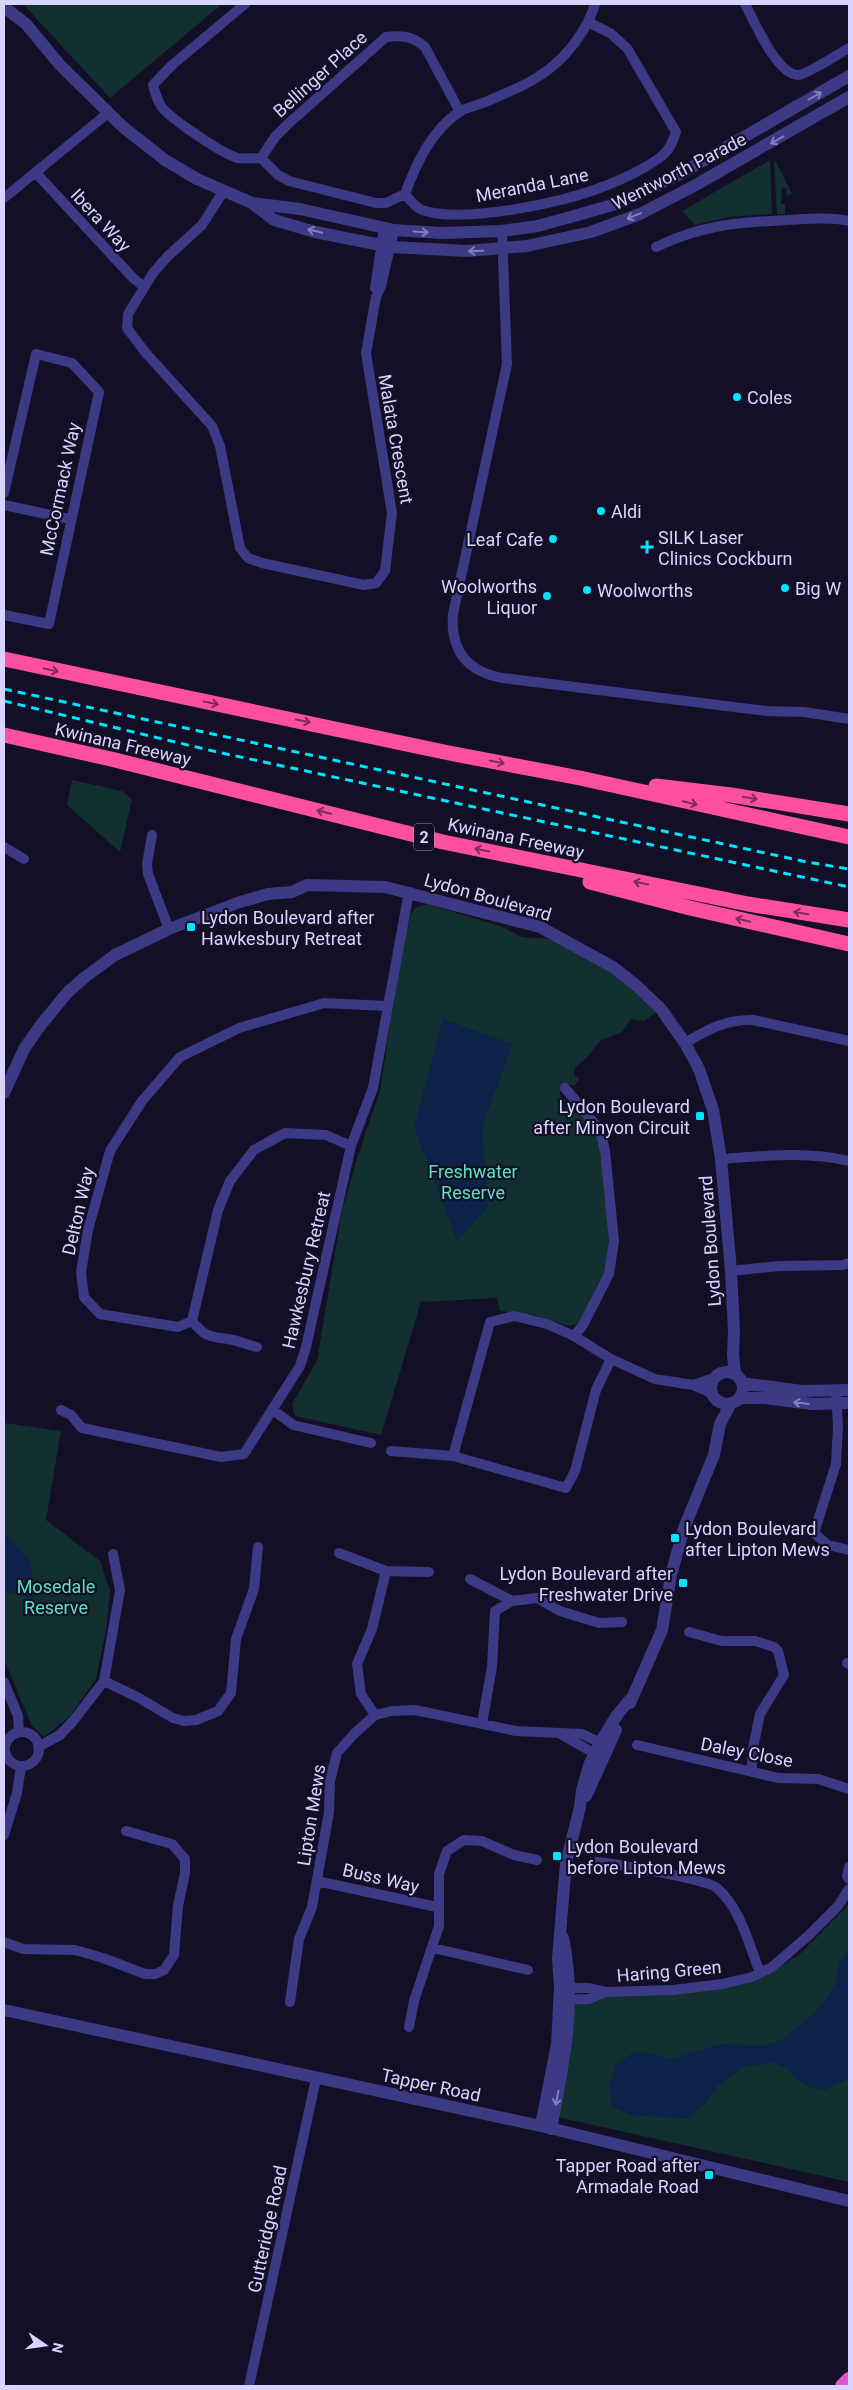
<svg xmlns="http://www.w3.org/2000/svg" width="853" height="2390" font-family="Roboto,sans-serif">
  <rect width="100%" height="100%" fill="#130f26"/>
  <path fill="#12302f" d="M23,4h199l-112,94z
    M774,158l18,36 -5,2 -1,-8h-4l-1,16h4v10h-8z
    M770,160l2,54 -43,3 -34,8 -13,-14z
    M72,780l50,11 10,9 -12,52 -53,-47z
    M427,904l73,22 22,11 28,2 50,26 30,22 26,25 -12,9 -13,-2 -9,13 -22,9 -12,15 -13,12 -1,7 6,3 -5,7h-7l-8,7 1,13 24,13 11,13 4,13 10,99 -2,22 -29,58 -10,3 -35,-11 -34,-4 -3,-13 -76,4 -40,133 -86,-19 -3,-12 25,-43 25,-150 15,-52 23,-69 16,-104 14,-70 5,-8z
    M4,1423l57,8 -15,89 54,41 10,30 -4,38 -10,50 -26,37 -26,21 -12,-11 -28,-67z
    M849,1904v278l-296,-66 19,-119 114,-4 69,-12 44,-26z"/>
  <path fill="#0c2248" d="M443,1019l70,25 -31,83 6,80 -31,34 -43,-114z
    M4,1533l26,27 5,39 -31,-8z
    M849,1947v132l-25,11 -12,-2 -15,-8 -10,-11 -15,-7 -29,5 -25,19 -12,17 -19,16 -56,-4 -19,-8 -3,-22 7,-21 20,-13 36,8 48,-15 43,2 19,-6 32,-26 14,-17 7,-14 4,-20z"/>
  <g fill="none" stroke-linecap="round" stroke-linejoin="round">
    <path stroke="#3d3a85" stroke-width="10" d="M245,4l-74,62 -18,19c2,7 4,15 8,21 8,12 63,49 77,52 8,1 16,0 23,0l17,17 11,6 87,22h10l19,-9c4,5 10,13 17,16 39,14 141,-7 180,-23 17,-6 47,-20 61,-32 7,-6 10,-14 13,-23l-49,-84 -17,-15 -22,-11
      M745,4c9,17 32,71 53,71 8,0 42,-22 51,-27
      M261,158l14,-21 13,-13 98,-87c17,-2 26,-1 39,10l35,65
      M36,173l97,105 11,9
      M223,192l-21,33 -35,32 -14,16 -25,41 -1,14 18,24 67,74 8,20 20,102 8,10 14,5 102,22 12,-2 9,-12 7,-58 -26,-160 10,-56 5,-11 13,-56
      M405,194c11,-30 26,-63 54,-82 8,-5 20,-7 29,-11 20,-9 44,-18 61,-32 20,-15 39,-41 46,-65
      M4,198l104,-85
      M502,231l5,133 -54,250c-3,37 15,58 50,64l263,33 38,1 45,7
      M656,247c45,-22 83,-25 132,-27 20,-1 41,-3 61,1
      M375,288l9,-60
      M4,493l32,-139 36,9 27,29 -50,232 -45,-9
      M4,505l66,14
      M152,835l-5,29 1,10 21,55
      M4,847l20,12
      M685,1043c22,-13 41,-24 68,-23l96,21
      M565,1088l35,42 5,21 9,90 -5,33 -26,51 -9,11
      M351,1146l-25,-11 -41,-2 -31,17 -24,31 -12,29 -26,111 -14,6 -78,-13 -16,-17 -3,-25 7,-42 22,-79 32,-50 38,-44 59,-29 85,-25 63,3
      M721,1159c43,-3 86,-8 128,2
      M731,1271l48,-5 64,-1 6,-2
      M192,1321c17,20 19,14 41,19 8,2 16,5 24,7
      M611,1359l-15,31 -21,81 -9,17 -113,-32 37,-134 24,-6 33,8 27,12 37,23 44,20 38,6 18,8
      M693,1385l21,-7
      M836,1392l2,34 -2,38 -22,69 14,12 21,5
      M272,1409l21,16 78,18
      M61,1410l10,5 11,13 139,29 23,-3 56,-88 6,-19 45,-201 22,-58 36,-196
      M391,1451l62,5
      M339,1553l47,18 43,1
      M470,1579l42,22
      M689,1632l33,9h33l19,6 4,4 6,24 -24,39 -8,39v19
      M847,1663l2,1
      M104,1681l35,17 34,20 11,3 12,-1 22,-9 13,-18 5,-54 18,-50 4,-42
      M4,1682l14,34 1,16
      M375,1715l-14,-21 -4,-30 15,-35 14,-58
      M482,1723l10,-56 3,-56 17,-10 25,-3 23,13 39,12 23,-1
      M5 1749a17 17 0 1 1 34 0a17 17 0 1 1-34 0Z
      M562,1735l39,22
      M637,1745l141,33 40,1 31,10
      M38,1747l22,-12 14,-15 30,-39 16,-91 -7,-36
      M4,1835l13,-42 4,-27
      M597,1862c19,2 109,17 120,26 24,21 32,57 43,85
      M849,1867l-2,9 2,3
      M317,1881l120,26
      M4,1942l19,7 52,1 28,8 42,16h10l9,-4 10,-15 4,-49 7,-33v-14l-13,-15 -46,-13
      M433,1948l95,22
      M562,1988h26l18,4 67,-2 49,-6 30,-7 20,-10 36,-31 30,-30 11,-17
      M563,2000l26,-1 17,-7
      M290,2002l9,-63 13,-32 17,-95 1,-31 7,-28 17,-19 21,-19 17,-4 23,-1 101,21 66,3 23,11
      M409,2027l5,-26 25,-75v-52l8,-23 17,-11 18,1 32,14 23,5
      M249,2386l67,-307"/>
    <path stroke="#3d3a85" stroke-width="12" d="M4,7l22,17 34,41 63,62 42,33 32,19 55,24 48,6 94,21 48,3 60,-2 36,-5 75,-21 69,-32 167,-97
      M252,203l22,17 41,12 76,15 76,4 60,-5 64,-14 49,-18 54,-28 155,-89
      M4,1093l20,-44 16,-23 27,-33 18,-16 30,-22 54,-26 71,-27 28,-8 24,-2 15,-7 78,2 155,40 73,40 24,19 24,23 24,34 14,26 14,41 8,49 10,112 3,61 -1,23 2,19
      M711 1388a16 16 0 1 1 32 0a16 16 0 1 1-32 0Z
      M742,1383l60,8 47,-1
      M740,1398h25l47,6 37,-1
      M630,1703l32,-73 9,-55 13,-47 30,-73 6,-31 10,-19
      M586,1796l30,-66
      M4,2010l537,116 308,75
      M541,2126l16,-82 3,-56 -2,-30 8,-95 14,-56 2,-17 8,-27 11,-22 16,-26 16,-19
      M551,2129c12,-61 26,-129 12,-191"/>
    <path stroke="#e055d1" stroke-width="14" d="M842,2386l7,-7"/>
    <path stroke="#ff4fa3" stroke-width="15" d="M4,659l445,94 131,25 269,59
      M4,735l107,24 332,83 305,62 101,16
      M656,786l75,9 118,19
      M590,882l100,26 159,36"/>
    <path stroke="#00e5ff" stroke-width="3" stroke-dasharray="8 6" stroke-linecap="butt" d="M4,689l803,173 42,7
      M4,701l213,51 632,135"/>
  </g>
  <defs><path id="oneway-shaft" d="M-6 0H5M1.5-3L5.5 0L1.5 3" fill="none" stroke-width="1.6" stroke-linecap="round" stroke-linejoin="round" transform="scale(1.25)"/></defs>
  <g stroke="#837fbc">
    <use href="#oneway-shaft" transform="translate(815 96) rotate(-30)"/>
    <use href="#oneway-shaft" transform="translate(777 140) rotate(151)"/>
    <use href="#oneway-shaft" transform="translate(634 216) rotate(157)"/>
    <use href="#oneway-shaft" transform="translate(315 231) rotate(-166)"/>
    <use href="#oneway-shaft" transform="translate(421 232) rotate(4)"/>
    <use href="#oneway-shaft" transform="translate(476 251) rotate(178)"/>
    <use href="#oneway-shaft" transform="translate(801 1403) rotate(-173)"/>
    <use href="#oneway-shaft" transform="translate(557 2098) rotate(101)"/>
  </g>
  <g stroke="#7d2c5e">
    <use href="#oneway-shaft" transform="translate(51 670) rotate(12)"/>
    <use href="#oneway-shaft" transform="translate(211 703) rotate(11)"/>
    <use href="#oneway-shaft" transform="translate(303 721) rotate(12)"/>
    <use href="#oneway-shaft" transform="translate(497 762) rotate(11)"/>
    <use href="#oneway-shaft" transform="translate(750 798) rotate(9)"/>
    <use href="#oneway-shaft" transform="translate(690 803) rotate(13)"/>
    <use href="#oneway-shaft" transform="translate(324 812) rotate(-166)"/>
    <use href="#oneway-shaft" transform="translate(482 850) rotate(-168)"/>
    <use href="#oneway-shaft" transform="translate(641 883) rotate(-169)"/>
    <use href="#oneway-shaft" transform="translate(801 913) rotate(-170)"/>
    <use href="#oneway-shaft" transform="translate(743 920) rotate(-167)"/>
  </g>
  <g fill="#00e5ff" stroke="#130f26" stroke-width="2">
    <circle cx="737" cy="397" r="5"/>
    <circle cx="601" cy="511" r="5"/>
    <circle cx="553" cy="539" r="5"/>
    <path d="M644.5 539.5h5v5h5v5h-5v5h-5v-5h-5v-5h5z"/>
    <circle cx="785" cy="588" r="5"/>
    <circle cx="587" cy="590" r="5"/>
    <circle cx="547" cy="596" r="5"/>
    <rect x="186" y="922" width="10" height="10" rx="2.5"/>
    <rect x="695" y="1111" width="10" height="10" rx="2.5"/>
    <rect x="670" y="1533" width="10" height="10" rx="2.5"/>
    <rect x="678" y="1578" width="10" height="10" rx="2.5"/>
    <rect x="552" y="1851" width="10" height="10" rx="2.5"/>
    <rect x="704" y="2170" width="10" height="10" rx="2.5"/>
  </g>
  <g text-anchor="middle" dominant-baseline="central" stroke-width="4.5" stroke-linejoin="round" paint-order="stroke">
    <rect fill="#130f26" stroke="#9e99be" stroke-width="1" x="414" y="823.5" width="20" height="27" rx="4"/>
    <g font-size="16" font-weight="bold" fill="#d9d4ff">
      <text x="424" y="837">2</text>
    </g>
    <g font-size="18" fill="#d9d4ff" stroke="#130f26">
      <text transform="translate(320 74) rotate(-42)">Bellinger Place</text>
      <text transform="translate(679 171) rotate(-27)">Wentworth Parade</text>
      <text transform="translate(532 185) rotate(-11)">Meranda Lane</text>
      <text transform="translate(101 220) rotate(47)">Ibera Way</text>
      <text transform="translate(396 439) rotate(80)">Malata Crescent</text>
      <text transform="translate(60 489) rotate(-78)">McCormack Way</text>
      <text transform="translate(123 744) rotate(13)">Kwinana Freeway</text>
      <text transform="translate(516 838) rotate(12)">Kwinana Freeway</text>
      <text transform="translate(488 897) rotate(16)">Lydon Boulevard</text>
      <text transform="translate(78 1211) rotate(-77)">Delton Way</text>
      <text transform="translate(710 1241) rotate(-94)">Lydon Boulevard</text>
      <text transform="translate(306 1270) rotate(-77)">Hawkesbury Retreat</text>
      <text transform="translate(747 1752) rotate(11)">Daley Close</text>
      <text transform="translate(311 1815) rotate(-81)">Lipton Mews</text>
      <text transform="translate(381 1878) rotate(13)">Buss Way</text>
      <text transform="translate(669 1971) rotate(-5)">Haring Green</text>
      <text transform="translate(431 2085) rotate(12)">Tapper Road</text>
      <text transform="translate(267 2229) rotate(-78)">Gutteridge Road</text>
    </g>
    <g font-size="18" fill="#d9d4ff" stroke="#130f26" text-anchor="start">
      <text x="747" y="397">Coles</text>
      <text x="611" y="511">Aldi</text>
      <text x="658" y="537">SILK Laser<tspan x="658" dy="21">Clinics Cockburn</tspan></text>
      <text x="543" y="539" text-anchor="end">Leaf Cafe</text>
      <text x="537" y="586" text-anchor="end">Woolworths<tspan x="537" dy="21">Liquor</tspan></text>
      <text x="795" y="588">Big W</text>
      <text x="597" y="590">Woolworths</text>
      <text x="201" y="917">Lydon Boulevard after<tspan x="201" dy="21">Hawkesbury Retreat</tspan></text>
      <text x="690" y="1106" text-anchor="end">Lydon Boulevard<tspan x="690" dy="21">after Minyon Circuit</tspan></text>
      <text x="685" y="1528">Lydon Boulevard<tspan x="685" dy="21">after Lipton Mews</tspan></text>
      <text x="673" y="1573" text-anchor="end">Lydon Boulevard after<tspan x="673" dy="21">Freshwater Drive</tspan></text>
      <text x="567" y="1846">Lydon Boulevard<tspan x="567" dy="21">before Lipton Mews</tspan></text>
      <text x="699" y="2165" text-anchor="end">Tapper Road after<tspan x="699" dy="21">Armadale Road</tspan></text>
    </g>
    <g font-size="18" fill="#5fe0c0" stroke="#130f26">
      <text x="473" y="1171">Freshwater<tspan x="473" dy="21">Reserve</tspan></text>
      <text x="56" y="1586">Mosedale<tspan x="56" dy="21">Reserve</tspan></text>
    </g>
  </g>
  <rect width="853" height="2390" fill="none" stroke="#d9d4ff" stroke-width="10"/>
  <g transform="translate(45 2345) rotate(103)" stroke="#130f26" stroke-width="4" paint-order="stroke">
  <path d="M0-4L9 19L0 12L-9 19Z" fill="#d9d4ff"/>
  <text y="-8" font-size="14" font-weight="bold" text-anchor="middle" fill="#d9d4ff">N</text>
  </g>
</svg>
